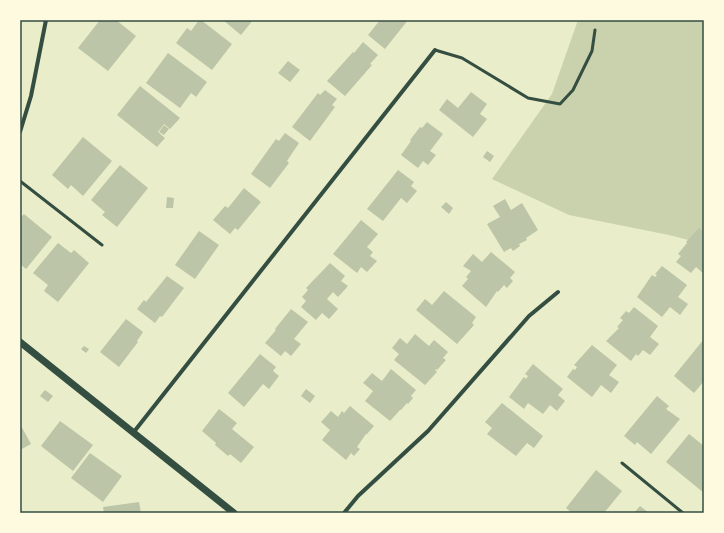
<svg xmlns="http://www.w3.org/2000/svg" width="724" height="533" font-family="'Fira Sans Condensed',sans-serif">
  <rect width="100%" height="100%" fill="#e9edc9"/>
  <path fill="#cad2ad" d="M578,20h126v224l-35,-9 -100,-20 -77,-36 60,-85z"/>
  <path fill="#bcc5a7" d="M100,20h16l20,16 -28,35 -30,-23z
    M199,20h2l31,24 -20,26 -36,-27 11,-15 4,3z
    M223,20h30l-12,15z
    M380,20h28l-23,29 -17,-14z
    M363,42l15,13 -8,9 2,1 -27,31 -18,-15 26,-29 1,1z
    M168,53l39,29 -11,15 -5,-4 -11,15 -34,-25z
    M288,61l12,9 -10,12 -12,-9z
    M140,86l40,32 -10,11 -6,-5 -6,8 7,6 -8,9 -40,-32z
    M325,90l12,9 -5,6 3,2 -25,34 -18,-14 26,-34 2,2z
    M471,92l16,12 -7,10 7,5 -14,18 -34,-27 8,-11 11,9z
    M427,122l16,12 -13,17 6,4 -8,10 -5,-4 -5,7 -17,-13 10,-14 -1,-1 10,-13 2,1z
    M164,125l5,4 -5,6 -5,-3z
    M285,133l14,10 -12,18 2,2 -19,25 -19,-14 25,-35 3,2z
    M83,137l29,24 -29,35 -12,-11 -3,4 -16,-14z
    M487,151l7,5 -4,6 -7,-5z
    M120,165l28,23 -31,39 -15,-12 3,-3 -14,-12z
    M398,170l16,12 -3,4 6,5 -10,12 -6,-5 -18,23 -16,-12z
    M244,188l17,14 -23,28 -3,-2 -5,6 -17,-14 12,-14 3,2z
    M167,197l7,1 -1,10h-7z
    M505,199l6,11 11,-7 16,27 -12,8 1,2 -8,4 1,2 -7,5 -2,-3 -7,4 -17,-28 13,-7 -7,-11z
    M446,202l7,6 -4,6 -8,-7z
    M24,214l28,23 -26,32 -6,-5v-46z
    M361,220l17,14 -11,13 6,5 -3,4 7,5 -10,11 -6,-5 -4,6 -24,-19z
    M699,228l5,4v42l-8,-7 -5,6 -15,-11 5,-6 -3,-2 9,-11 -1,-1z
    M199,231l20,14 -24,34 -20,-14z
    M58,243l13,10 3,-3 15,13 -31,39 -14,-11 4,-6 -15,-12z
    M491,252l24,20 -5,6 3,3 -6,7 -3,-3 -6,7 -1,-1 -11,16 -24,-21 6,-7 -2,-2 5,-6 -8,-5 10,-12 9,8z
    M330,263l15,13 -4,5 7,5 -10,11 -5,-5 -6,7 11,10 -9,10 -7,-6 -6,7 -15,-13 5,-6 -4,-4 6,-7 -2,-2z
    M662,266l25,19 -9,12 10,7 -8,11 -10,-8 -8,10 -25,-20 15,-22 3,2 2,-2 -2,-1z
    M167,276l17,12 -22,29 -2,-1 -5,7 -18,-14 7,-9 2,2z
    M444,291l32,26 -4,6 2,2 -17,19 -41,-34 9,-11 7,6z
    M634,307l24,19 -8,11 9,7 -9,11 -7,-5 -5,6 -2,-2 -5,7 -25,-20 13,-13 -2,-1 6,-7 -3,-2 6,-7 3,2z
    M291,309l17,13 -14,17 7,5 -10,12 -6,-5 -4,5 -16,-13 11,-13 -1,-1z
    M126,319l17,13 -6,9 1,1 -19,25 -19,-15z
    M415,334l14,12 5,-6 14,12 -5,6 3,2 -9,10 -1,-1 -1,1 2,2 -12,13 -31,-25 5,-6 -7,-6 8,-10 7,6z
    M704,339v42l-10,12 -20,-17z
    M592,345l25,20 -8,10 10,7 -8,11 -10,-8 -9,12 -25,-20 6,-8 2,1 2,-3 -3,-2z
    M84,346l5,3 -3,4 -5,-4z
    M260,354l16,13 -3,4 6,5 -10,13 -6,-5 -19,23 -16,-14z
    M533,364l30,25 -5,6 7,6 -8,10 -7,-6 -7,9 -15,-11 -4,6 -15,-12 15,-20 2,2 2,-3 -3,-2z
    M391,369l25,21 -5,6 2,2 -5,6 -1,-1 -6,7h-1l-10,11 -25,-20 8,-10 -10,-8 9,-10 10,8z
    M306,389l9,7 -5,7 -9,-7z
    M45,390l8,6 -5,6 -8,-6z
    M657,396l12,10 -3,3 14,10 -29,35 -14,-12 -2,3 -11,-9z
    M502,403l41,33 -9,12 -7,-5 -11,13 -29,-22 5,-6 -7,-6z
    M350,406l24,20 -7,8h-1l-9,13 3,2 -6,7 -3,-3 -5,7 -24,-20 8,-10 -9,-8 10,-11 7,6 4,-6 2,2z
    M219,409l18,14 -5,6 22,18 -13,16 -11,-9 -2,2 -13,-11 1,-2 -14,-12z
    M60,421l33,24 -20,26 -32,-25z
    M20,424l11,20 -11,6z
    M689,434l15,12v47l-38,-31z
    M90,453l32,23 -19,26 -32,-24z
    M596,470l26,21 -18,22h-32l-6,-5z
    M139,502l2,11h-37l-1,-6z
    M640,506l9,7h-15z"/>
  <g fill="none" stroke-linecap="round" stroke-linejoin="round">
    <path stroke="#344e41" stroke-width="3" d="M435,50l27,8 66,40 32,6 13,-14 19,-39 3,-21
      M20,181l82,64
      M622,463l61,50"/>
    <path stroke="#344e41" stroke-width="4" d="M20,132l11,-36 15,-76
      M133,433l302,-383
      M344,513l14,-17 70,-65 101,-115 29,-24"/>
    <path stroke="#344e41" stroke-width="7" d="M20,342l214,171"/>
  </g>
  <rect width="724" height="533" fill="none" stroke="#fefae0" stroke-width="42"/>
  <rect x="21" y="21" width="682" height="491" fill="none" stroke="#344e41" stroke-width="1.5"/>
</svg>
